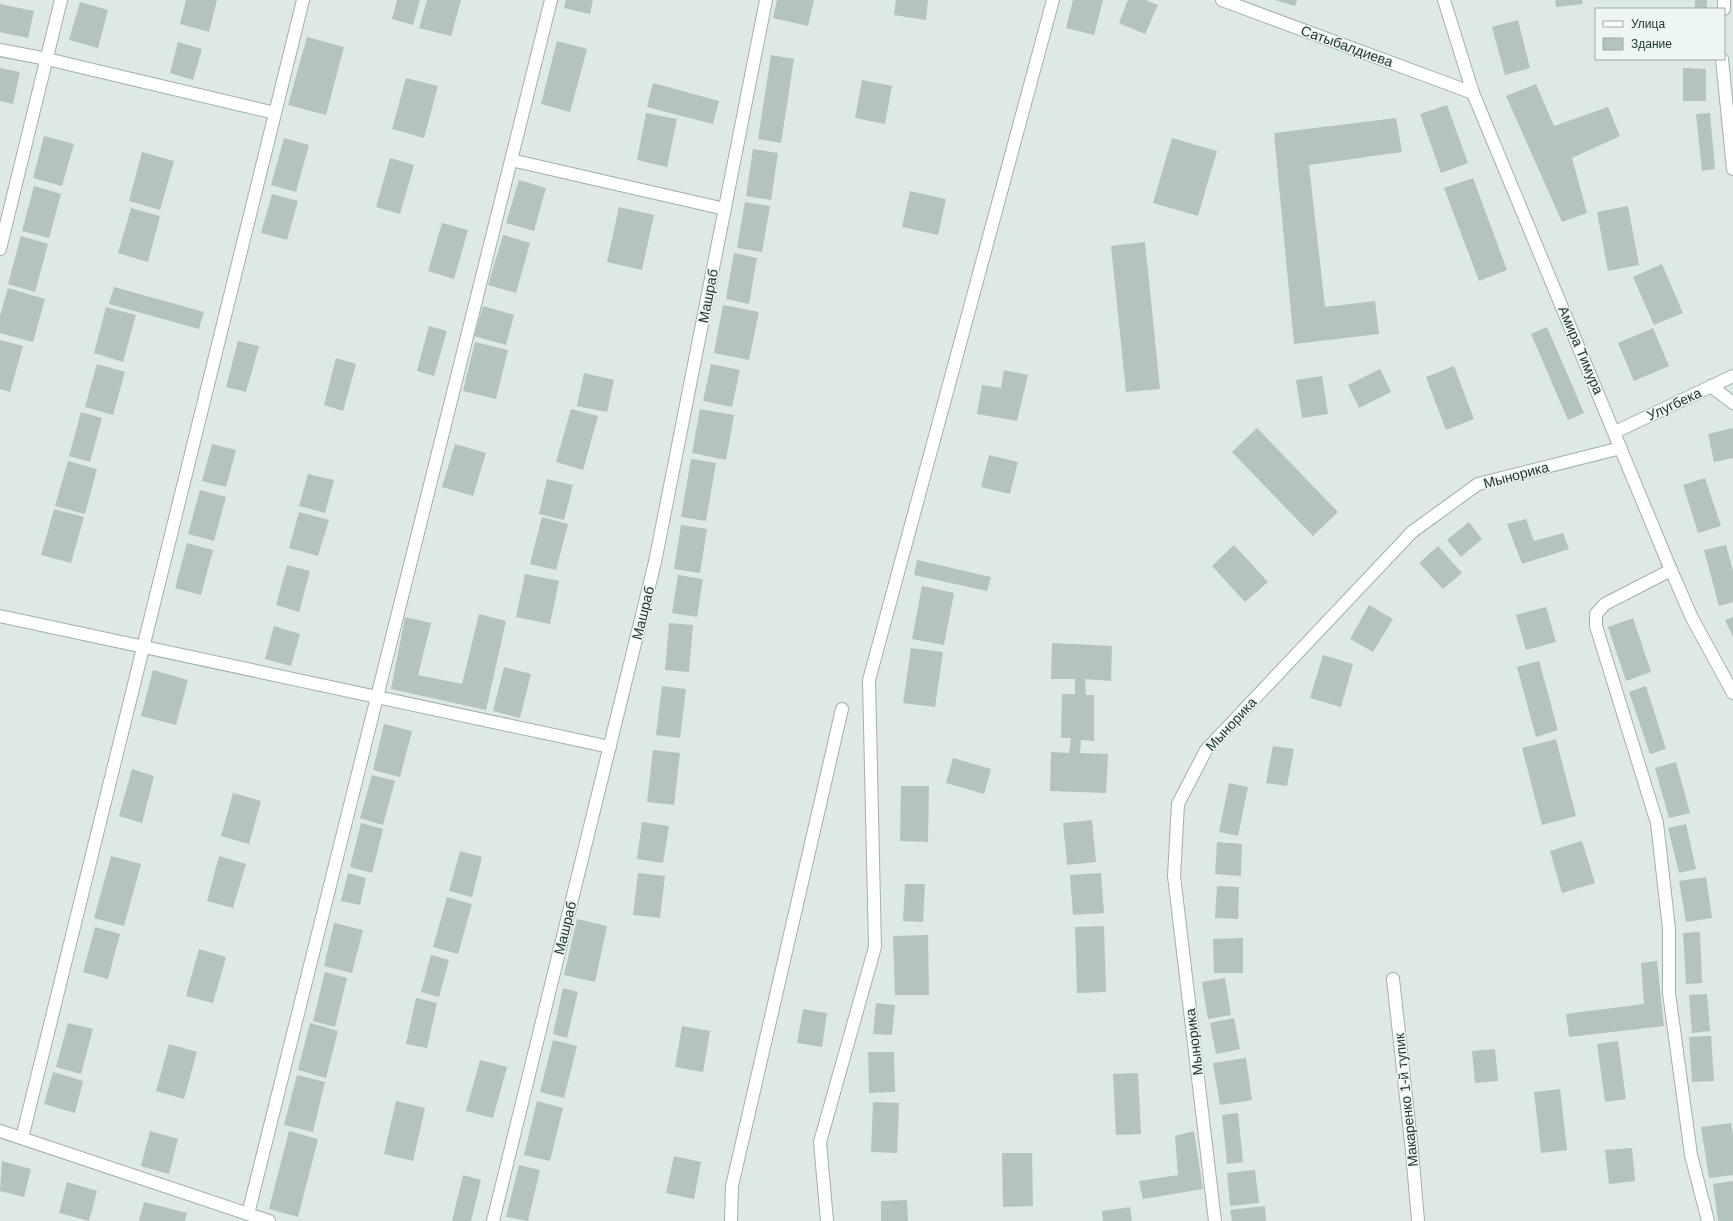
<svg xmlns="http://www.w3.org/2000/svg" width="1733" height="1221" font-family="Helvetica,sans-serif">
  <rect width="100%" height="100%" fill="#dee9e4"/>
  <path fill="#b3c3bd" d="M186,0h31l-8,32 -29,-8z
    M397,0h23l-7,25 -21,-6z
    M427,0h34l-10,36 -32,-8z
    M566,0h27l-3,14 -26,-6z
    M777,0h37l-6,26 -35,-8z
    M896,0h32l-2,20 -32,-5z
    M1073,0h30l-9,35 -28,-7z
    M1128,0h18l12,5 -13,29 -26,-11z
    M1275,0h22l-2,6z
    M1555,0h27l1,4 -27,3z
    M1695,0h12v9h-12z
    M80,2l28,8 -10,38 -29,-8z
    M0,4l34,7 -6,27 -28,-6z
    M1518,20l12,48 -25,7 -13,-48z
    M307,37l37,10 -18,68 -38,-10z
    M557,41l30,8 -17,63 -29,-8z
    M178,42l24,7 -9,31 -23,-7z
    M771,55l23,4 -13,84 -23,-4z
    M0,68l20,4 -7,32 -13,-3z
    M1683,68l23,1v32h-23z
    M406,78l32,8 -14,52 -32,-9z
    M862,80l30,6 -7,38 -30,-6z
    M653,83l66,18 -6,23 -66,-17z
    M1536,84l18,42 54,-19 12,29 -48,22 15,55 -25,9 -56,-126z
    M1447,105l21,58 -27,10 -21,-59z
    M646,113l31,6 -10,48 -30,-7z
    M1710,113l5,56 -13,2 -6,-57z
    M1396,118l6,34 -93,13 16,142 50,-6 4,33 -85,10 -20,-211z
    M44,136l30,8 -12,42 -29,-8z
    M284,138l25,7 -13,47 -25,-7z
    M1172,138l45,13 -19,65 -45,-13z
    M753,149l25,4 -7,47 -25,-4z
    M142,152l32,9 -14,49 -31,-9z
    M390,158l24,7 -14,49 -24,-7z
    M1473,178l34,92 -28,11 -35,-93z
    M519,180l27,8 -12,43 -28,-8z
    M34,186l27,8 -12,44 -27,-7z
    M910,191l36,8 -8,36 -36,-8z
    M272,194l26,7 -11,39 -26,-7z
    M745,202l25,4 -8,46 -25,-4z
    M1628,206l11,59 -31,6 -11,-59z
    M619,207l35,8 -12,55 -35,-8z
    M131,208l29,8 -12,46 -30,-9z
    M442,223l26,7 -14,49 -26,-8z
    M503,235l27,8 -14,50 -28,-8z
    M21,236l27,8 -13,48 -27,-8z
    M1145,242l15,147 -34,3 -15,-146z
    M734,253l23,5 -8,46 -23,-5z
    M1662,264l21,49 -29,12 -21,-48z
    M114,287l90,25 -5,17 -90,-25z
    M8,288l37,11 -12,43 -33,-9v-17z
    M723,305l36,7 -10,48 -35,-7z
    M483,306l31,9 -8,30 -32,-9z
    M106,307l30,8 -13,47 -29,-9z
    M429,326l18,5 -13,45 -17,-5z
    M1547,327l37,86 -16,7 -37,-86z
    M1653,328l16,38 -35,15 -16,-38z
    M0,340l23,6 -13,46 -10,-3z
    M238,341l21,5 -13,46 -20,-5z
    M475,342l33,8 -12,49 -33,-8z
    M336,358l20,6 -13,47 -19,-6z
    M97,364l28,8 -12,43 -28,-8z
    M711,364l29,6 -8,37 -29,-6z
    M1454,366l20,53 -28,11 -20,-53z
    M1380,369l11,23 -32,16 -11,-23z
    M1004,370l24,5 -11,46 -40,-7 5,-29 19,3z
    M584,373l30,7 -7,32 -30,-6z
    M1322,376l6,38 -26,4 -6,-38z
    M571,409l27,7 -15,54 -27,-8z
    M700,409l34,6 -8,45 -34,-7z
    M81,412l21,6 -12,44 -21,-6z
    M1257,428l81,84 -25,24 -81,-84z
    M1733,428v30l-19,4 -6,-28z
    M212,444l24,6 -10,37 -24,-6z
    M455,444l31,9 -13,43 -31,-9z
    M989,455l29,7 -8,32 -29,-7z
    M691,459l25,4 -10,58 -25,-4z
    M68,461l29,8 -12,45 -30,-8z
    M308,474l26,6 -9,33 -26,-7z
    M1705,478l16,48 -23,7 -15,-48z
    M547,479l26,6 -9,35 -25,-6z
    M200,490l26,7 -12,44 -26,-7z
    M54,509l30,8 -13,46 -30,-8z
    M299,512l30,8 -11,36 -29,-8z
    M542,517l26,7 -12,46 -26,-6z
    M1526,519l8,22 29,-8 6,16 -47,15 -15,-40z
    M1469,522l13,17 -21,18 -14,-17z
    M681,525l26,4 -7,44 -26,-4z
    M187,543l26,7 -12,45 -26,-7z
    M1234,545l34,37 -23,20 -33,-36z
    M1726,545l7,26v31l-14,4 -15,-56z
    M1438,546l24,27 -19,16 -24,-26z
    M917,560l74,17 -4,14 -73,-16z
    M287,565l23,6 -11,41 -23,-7z
    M525,574l34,7 -9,43 -34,-7z
    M678,575l25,4 -6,38 -25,-4z
    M922,586l32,7 -10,52 -32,-6z
    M1369,605l24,14 -20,33 -23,-13z
    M1546,607l10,35 -30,8 -10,-35z
    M479,614l27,7 -20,89 -95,-21 14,-72 26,6 -13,52 44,9z
    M1733,617v20l-8,-17z
    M1633,618l18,54 -25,9 -18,-54z
    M669,623l24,2 -4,47 -24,-2z
    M274,626l26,8 -9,32 -26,-7z
    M1052,643l60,3 -1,35 -26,-2 1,16h8v46l-13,-1 -1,13 28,1 -2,39 -56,-2 1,-39 18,1 2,-15h-10l1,-44h13v-15h-24z
    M911,648l32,4 -8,55 -32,-4z
    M1323,655l30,9 -12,43 -31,-9z
    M1539,661l19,69 -22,7 -19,-70z
    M504,667l27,7 -11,44 -27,-7z
    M153,670l35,10 -12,45 -35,-9z
    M662,686l24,3 -6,49 -24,-3z
    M1646,686l20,63 -16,5 -21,-62z
    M384,724l28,7 -12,46 -27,-7z
    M1556,739l20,77 -34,9 -20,-77z
    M1273,746l21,3 -7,37 -21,-3z
    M653,750l27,3 -6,52 -27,-3z
    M953,758l38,11 -7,25 -38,-11z
    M1676,762l14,51 -21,5 -14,-50z
    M132,769l22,7 -12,47 -23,-7z
    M372,775l23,6 -12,44 -23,-7z
    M1229,783l19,4 -10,49 -19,-4z
    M901,786h28l-1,56 -28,-1z
    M233,793l28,8 -12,43 -28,-8z
    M1092,820l4,42 -29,3 -4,-42z
    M642,822l27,4 -6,37 -26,-4z
    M361,823l22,6 -11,44 -22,-6z
    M1686,824l10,45 -17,4 -11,-45z
    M1582,841l13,42 -33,10 -12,-42z
    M1217,842l25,2 -1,32 -26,-2z
    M460,851l22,6 -10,40 -23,-6z
    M111,856l30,8 -17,62 -30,-8z
    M219,856l27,8 -13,44 -26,-7z
    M348,873l18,5 -6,27 -19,-4z
    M638,873l27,3 -5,42 -27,-3z
    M1101,873l3,40 -31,2 -3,-40z
    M1706,877l6,41 -26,4 -7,-41z
    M905,884h20l-2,38 -20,-1z
    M1217,886l22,1 -1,32 -23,-1z
    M447,897l25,7 -14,50 -25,-7z
    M577,919l30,7 -12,56 -31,-7z
    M334,923l29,7 -11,43 -28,-7z
    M1104,926l2,66 -29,1 -2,-66z
    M95,927l25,7 -12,45 -25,-7z
    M1700,932l2,51 -16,1 -3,-51z
    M928,935l1,60h-34l-2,-59z
    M1243,938v35h-29l-1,-34z
    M199,949l27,8 -13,46 -27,-7z
    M431,955l18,5 -10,37 -18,-5z
    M1657,961l7,65 -95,11 -3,-23 78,-10 -3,-41z
    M325,972l22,6 -12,49 -22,-6z
    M1225,978l6,37 -23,4 -6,-37z
    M563,988l15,4 -11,46 -14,-4z
    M1707,994l3,37 -18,2 -3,-38z
    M416,998l21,5 -10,45 -21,-4z
    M876,1003l19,2 -3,30 -19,-1z
    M803,1009l24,4 -5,34 -25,-4z
    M1234,1018l6,31 -24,5 -6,-31z
    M68,1023l25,6 -12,45 -25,-7z
    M310,1023l28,8 -12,47 -28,-8z
    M682,1026l28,5 -7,41 -28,-5z
    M1711,1036l3,45 -22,1 -3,-45z
    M553,1040l24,6 -13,52 -24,-6z
    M1618,1041l8,58 -21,3 -8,-58z
    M169,1044l28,8 -13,47 -28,-8z
    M1495,1049l3,32 -23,2 -3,-32z
    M868,1052h26l1,40 -26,1z
    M1246,1058l6,42 -32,5 -7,-42z
    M480,1060l27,7 -14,51 -27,-7z
    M53,1072l30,9 -8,32 -31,-9z
    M1138,1073l3,61 -25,1 -3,-61z
    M297,1075l28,7 -12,50 -29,-7z
    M1560,1089l7,61 -26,3 -7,-61z
    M396,1101l29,7 -12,53 -29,-7z
    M537,1101l26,7 -13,53 -26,-6z
    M873,1102l26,1 -2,50 -26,-1z
    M1238,1113l5,49 -16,2 -5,-49z
    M1731,1123l2,12v40l-24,3 -8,-51z
    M150,1131l28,8 -9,35 -28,-8z
    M289,1131l29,8 -20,78 -29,-8z
    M1194,1131l9,58 -60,10 -4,-18 39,-6 -3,-39z
    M1632,1148l3,33 -26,3 -4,-34z
    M1002,1153h30l1,53 -30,1z
    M674,1156l27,6 -7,37 -28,-6z
    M2,1161l29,8 -7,28 -24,-6z
    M519,1165l21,5 -12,51 -22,-4z
    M1255,1170l4,33 -29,3 -3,-33z
    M463,1175l18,5 -10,41h-19z
    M1733,1181v40h-15l-5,-37z
    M67,1182l30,9 -8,30 -30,-8z
    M907,1200l1,21h-27v-20z
    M144,1202l43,11 -2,8h-46z
    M1265,1206l1,15h-34l-2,-11z
    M1130,1207l2,14h-29l-1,-10z"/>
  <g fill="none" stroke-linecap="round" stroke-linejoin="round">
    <defs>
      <path id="minor" d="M1222,0l251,93
        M1724,9v-9
        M0,50l47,9 228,54
        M1722,59l11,110
        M511,160l214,49
        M0,249l61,-249
        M1711,386l22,17
        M1615,432l118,-56
        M1671,570l-66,34 -9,10v12l61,197 12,106v64l22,162 17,66
        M0,616l610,131
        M1393,979l19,172 6,70
        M0,1131l269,90
        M22,1138l281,-1138
        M248,1214l303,-1214
        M493,1221l162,-659 111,-562
        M731,1221l1,-35 110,-477
        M827,1221l-7,-79 55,-195 -6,-267 184,-680
        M1215,1221l-41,-345 4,-72 28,-54 206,-218 66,-48 143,-36"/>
      <path id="tertiary" d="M1444,0l29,93 198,477 21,48 41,75"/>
    </defs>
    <use href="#minor" stroke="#a1b0ab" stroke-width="14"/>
    <use href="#tertiary" stroke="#a1b0ab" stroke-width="14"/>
    <use href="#minor" stroke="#fff" stroke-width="12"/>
    <use href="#tertiary" stroke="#fff" stroke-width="12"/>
  </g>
  <g text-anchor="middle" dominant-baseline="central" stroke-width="3" stroke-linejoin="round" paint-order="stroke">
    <g font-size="14" fill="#203731" stroke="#eef6f2">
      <text transform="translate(1347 46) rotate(20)">Сатыбалдиева</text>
      <text transform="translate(708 296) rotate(-79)">Машраб</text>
      <text transform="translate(1581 350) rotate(67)">Амира Тимура</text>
      <text transform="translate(1674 404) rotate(-25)">Улугбека</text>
      <text transform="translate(1516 475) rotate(-15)">Мынорика</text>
      <text transform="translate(643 613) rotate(-76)">Машраб</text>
      <text transform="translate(1231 724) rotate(-47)">Мынорика</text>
      <text transform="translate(565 928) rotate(-76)">Машраб</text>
      <text transform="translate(1194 1042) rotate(-97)">Мынорика</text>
      <text transform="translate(1406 1100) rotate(-96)">Макаренко 1-й тупик</text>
    </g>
  </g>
  <rect x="1595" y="8" width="130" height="52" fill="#eef6f2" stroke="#9caaa5"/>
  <rect x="1603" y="21" width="20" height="6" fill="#ffffff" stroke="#9caaa5"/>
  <text x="1631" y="28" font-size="12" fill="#203731">Улица</text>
  <rect x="1603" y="38" width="20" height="12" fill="#b3c3bd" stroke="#9caaa5"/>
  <text x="1631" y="48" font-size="12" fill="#203731">Здание</text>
</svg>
